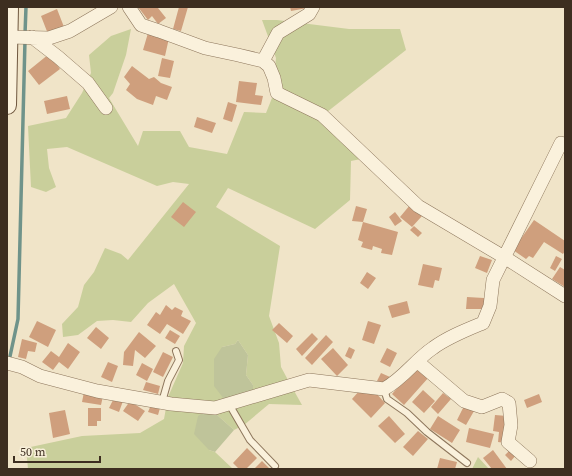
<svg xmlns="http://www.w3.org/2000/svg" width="572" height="476" font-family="'Source Serif 4',serif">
  <rect width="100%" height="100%" fill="#f0e4c8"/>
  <path fill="#c9cf9b" d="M262,20h15l72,9h51l6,21 -79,62 34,47 -10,2 -1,39 -35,29 -87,-41 -12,19 64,39 -11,70 10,27 2,24 7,13 -35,13v-8l-7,-10 2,-20 -10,-15 -3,4 -13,3 2,52 -10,4 -46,-6 15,-34 1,-17 12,-23 -22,-39 -26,19 -17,19 -18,-2 -16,1 -19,14 -15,2 -1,-13 16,-17 6,-22 10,-13 11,-24 16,6 7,6 61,-76 -16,-2 -16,4 -90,-39 -20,2 2,19 7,19 -10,5 -15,-5 -3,-61 38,-8 16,-25 9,-20 -2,-18 22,-19 20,-7 -5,26 -13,38 -4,5 29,48 5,-15h37l9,16 38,7 17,-42 22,1 6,-15 4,-40z
    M293,389l9,16 -33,-1 -25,21 -10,5 -18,-16z
    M166,408l40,3 3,39 6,2 18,17h-205l-2,-21 56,-12 58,-3 24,-14z
    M478,457l11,12h-17z"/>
  <path fill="#bfc49a" d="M238,340l10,15 -2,20 7,10v8l-29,6 -10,-13v-27l8,-12 13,-3z
    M206,411l10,3 18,16 -19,22 -6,-2 -15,-16 4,-18z"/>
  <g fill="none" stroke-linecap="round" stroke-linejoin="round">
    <path stroke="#6f938a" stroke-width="3.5" d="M25,34l1,-27
      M9,361l9,-42 7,-279"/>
  </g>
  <path fill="#cf9f7d" d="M138,7h23l-3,1 8,10 -8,6 -6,-8 -4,4z
    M179,7h9l-7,24 -8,-2z
    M290,7h17v1l-16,3z
    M57,9l7,18 -16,7 -7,-18z
    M148,33l21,5 -4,18 -22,-6z
    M49,54l11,15 -21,16 -11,-14z
    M162,58l12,3 -4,17 -12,-2z
    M132,66l17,13 5,-2 7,6 11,4 -5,13 -11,-4 -3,9 -16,-6 -11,-9 4,-6 -6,-7z
    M239,81l18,2 -2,12 8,1 -2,9 -25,-3z
    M67,96l3,13 -23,5 -3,-13z
    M228,102l9,3 -5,17 -9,-3z
    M197,117l19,6 -4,10 -18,-6z
    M183,202l13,10 -12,15 -13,-10z
    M410,205l12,11 -10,11 -12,-10z
    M356,206l11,3 -4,13 35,10 -6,23 -11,-2 1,-4 -9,-3 -1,4 -11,-3 2,-5 -5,-2 5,-18 -11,-1z
    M395,212l7,9 -7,5 -6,-9z
    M534,220l31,21v10l-2,3 -19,-12 -11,16 -4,-2 -3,3 -13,-9z
    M414,226l8,7 -4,4 -8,-7z
    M480,256l12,4 -5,13 -12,-5z
    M556,256l6,3 -7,12 -5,-3z
    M423,264l19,4 -3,13 -4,-1 -2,8 -15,-3z
    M560,267l5,3v17l-13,-8z
    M367,272l9,6 -8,11 -8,-6z
    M467,297l17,1v11h-18z
    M407,301l3,12 -18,5 -4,-12z
    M166,305l6,5 3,-3 8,4 -2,5 10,5 -8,13 -16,-10 -7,10 -13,-9 9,-13 4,3z
    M37,321l19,9 -8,17 -19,-10z
    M368,321l13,4 -7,19 -12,-4z
    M279,323l14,13 -6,7 -15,-13z
    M96,327l13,11 -8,11 -14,-11z
    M170,330l10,6 -5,8 -10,-6z
    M139,332l17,14 -11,12 -10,-8 -2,16 -10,-1 1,-13z
    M312,333l6,6 -16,17 -6,-7z
    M326,335l7,7 -21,23 -7,-7z
    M22,339l15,4 -2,9 -7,-1 -2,8 -8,-2z
    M68,343l12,9 -12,17 -9,-7 -6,8 -11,-8 9,-11 8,6z
    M349,347l6,3 -4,9 -6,-3z
    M333,348l15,17 -11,11 -16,-17z
    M387,348l10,5 -7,14 -10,-5z
    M163,352l10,5 -10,20 -10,-5z
    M108,362l10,4 -6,16 -11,-5z
    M142,363l11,6 -6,12 -11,-6z
    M416,367l13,10 -25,28 -12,-11z
    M381,373l9,4 -3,8 -10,-4z
    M146,382l14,4 -2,8 -15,-4z
    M360,390l14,1 11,12 -14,15 -19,-19z
    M423,390l12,11 -11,12 -12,-11z
    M84,392l19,4 -2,9 -19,-3z
    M443,393l8,6 -13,15 -7,-7z
    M539,394l3,8 -15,6 -3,-8z
    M114,398l9,3 -4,11 -10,-4z
    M130,401l15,10 -7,10 -15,-10z
    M151,405l9,3 -2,7 -10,-3z
    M464,406l10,5 -8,14 -9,-5z
    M88,408h13v13h-4v5h-9z
    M65,410l5,24 -17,4 -4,-25z
    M495,415l12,1 -2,27 -7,-1 1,-10 -6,-1z
    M389,416l16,18 -10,9 -17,-17z
    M438,416l22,14 -8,13 -22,-14z
    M469,428l25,6 -4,14 -24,-6z
    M418,431l10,8 -15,17 -10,-9z
    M247,448l10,10 -11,11h-7l-6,-6z
    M493,450l14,19h-15l-9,-11z
    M510,450l6,5 -5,6 -6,-6z
    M440,458l17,4 -2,7h-18z
    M262,461l8,8h-16z"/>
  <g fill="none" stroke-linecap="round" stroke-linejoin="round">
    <defs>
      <path id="lane" d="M384,389l3,10 20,14 20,19 40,31
        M162,402l6,-21 11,-21 -3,-9
        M229,404l21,36 25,26"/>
      <path id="street" d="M129,7l12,18 18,6 46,17 33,7 25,6 6,5 5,12 3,15 45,22 96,91 86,51 61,39
        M8,37l41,1 21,-7 41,-24
        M32,37l26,20 30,26 18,25
        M263,61l15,-28 31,-19 4,-7
        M418,362l46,39 18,6 20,-8 7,4 2,22 -3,17 22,19
        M7,363l15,4 18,9 57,15 74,13 44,4 94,-28 75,9c20,-11 31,-29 49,-41 15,-11 33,-18 50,-25l7,-17 3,-26 68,-137"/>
      <path id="secondary" d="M7,105l2,-98"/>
    </defs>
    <use href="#lane" stroke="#8d765c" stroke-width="8"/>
    <use href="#street" stroke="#8d765c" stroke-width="14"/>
    <use href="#secondary" stroke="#6f573f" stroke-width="20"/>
    <use href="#lane" stroke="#faf1dc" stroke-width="6"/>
    <use href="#street" stroke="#faf1dc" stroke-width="13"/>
    <use href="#secondary" stroke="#faf1dc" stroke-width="18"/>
  </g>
  <rect width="572" height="476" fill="none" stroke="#3d2e20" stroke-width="16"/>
  <path d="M14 456v6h86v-6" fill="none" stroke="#3d2e20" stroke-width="2"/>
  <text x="20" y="456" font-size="12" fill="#3d2e20" stroke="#f7eed8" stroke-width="3" paint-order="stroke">50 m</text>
</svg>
